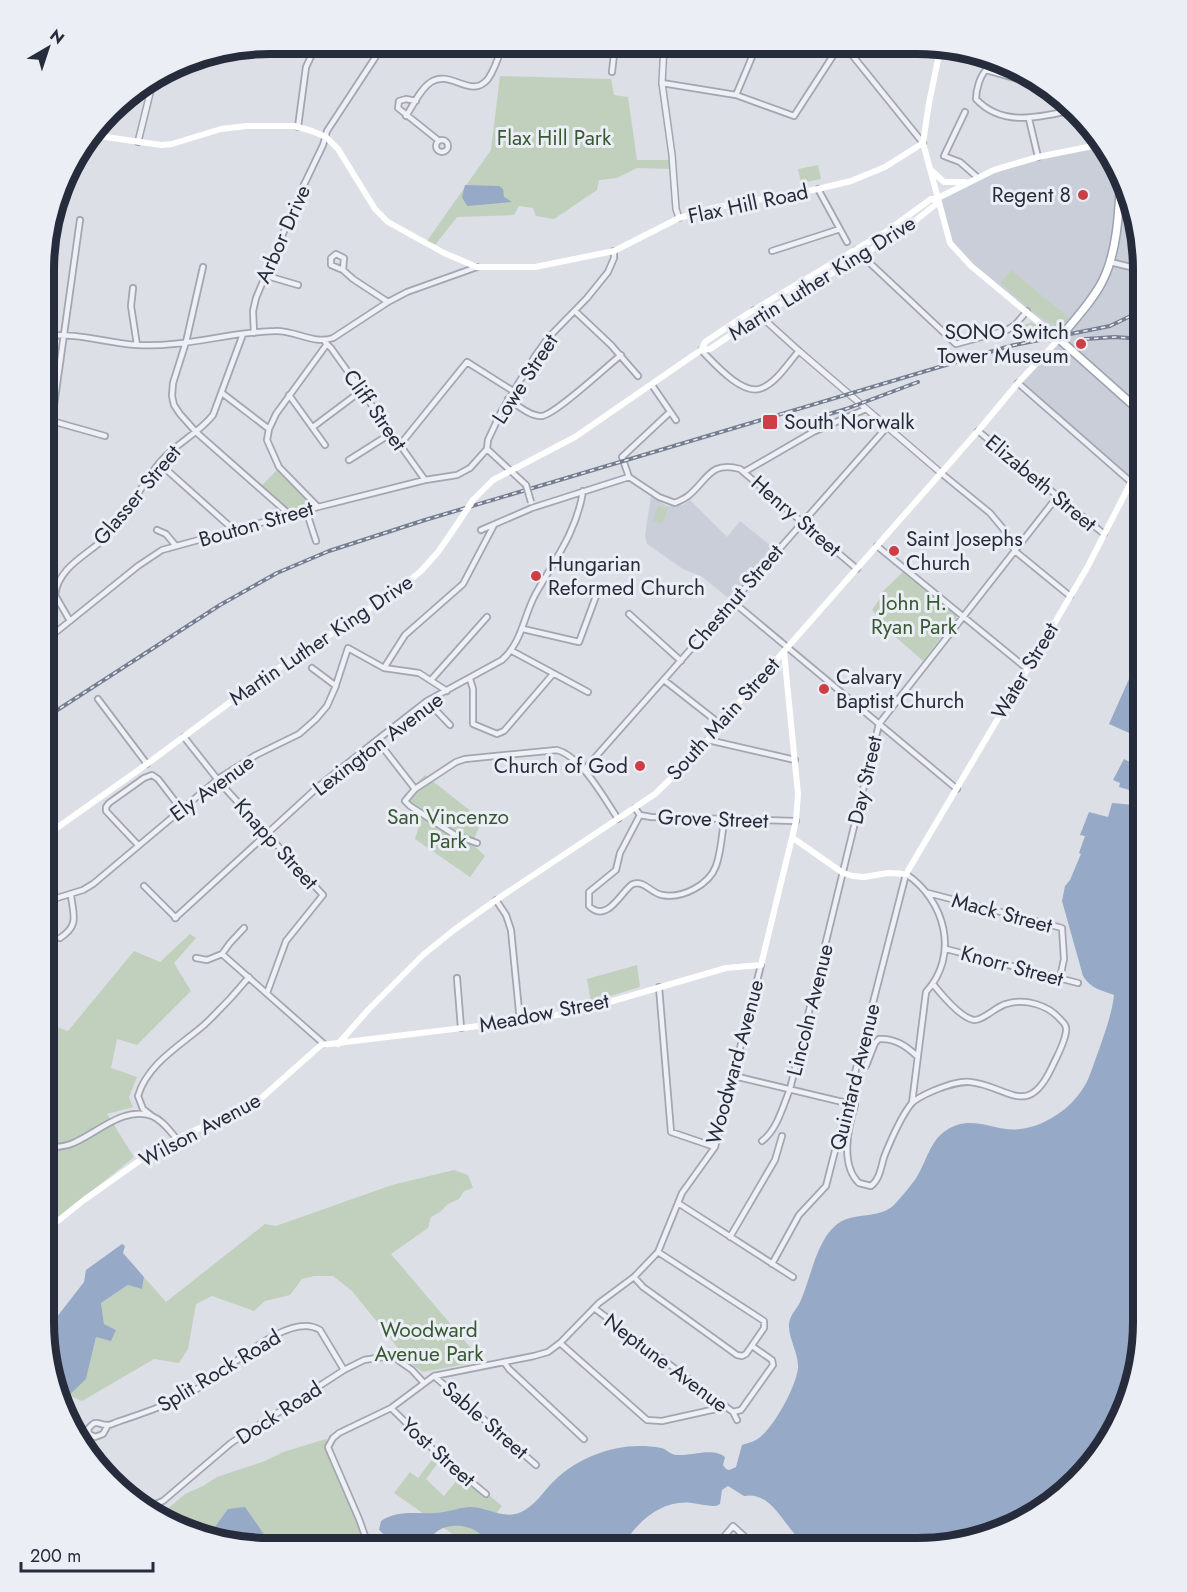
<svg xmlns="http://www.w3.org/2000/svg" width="1187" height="1592" font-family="Jost,sans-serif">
  <rect width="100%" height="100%" fill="#dcdfe6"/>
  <path fill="#caced8" d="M1103,144l17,25 23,100v198l-12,15 -113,-99 40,-44 -87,-73 -21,-23 -12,-45 56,-28z
    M651,496l16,10 16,-1 7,-5 37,37 13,-16 36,29 -44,51 -31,-25 -18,-7 -36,-25 -2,-8z"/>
  <path fill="#c0d0bd" d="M500,76l111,3 3,16 14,2 9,63h34v9l-34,-1 -20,10 -18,2 -2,10 -43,29 -18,-3 -3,-8 -14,-2 -5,9 -57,2 -22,28 -8,-4 64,-91z
    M818,165l3,14 -20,4 -3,-14z
    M1011,270l62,51 -18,5 -20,-13 -35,-30z
    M1032,322l17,12 -31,6 -1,-12z
    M277,470l34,35 -21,7 -29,-26z
    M658,505l10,4 -6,15 -9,-3z
    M904,571l54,44 -35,46 -33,-29 -18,-22 9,-13 -1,-3z
    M425,775l57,45 -10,24 13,12 -15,21 -55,-38 7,-23 -16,-10 -3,-10z
    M190,934l6,4 -22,25 17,28 -54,54 -20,-6 -6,29 26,9 -8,20 4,10 -26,7 27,43 -90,73v-208l24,9 66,-80 26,11z
    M637,965l3,22 -49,15 -4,-23z
    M454,1170l14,5 5,13 -9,3 -5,8 -11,5 -8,8 -9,5 -3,11 -37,26 91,107 -59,11 -12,-8 -59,-73 -19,-15h-19l-12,3 -12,16 -25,6 -11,10 -42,-15 -16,8 -8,45 -9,14 -25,-4 -72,42 -14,-6 18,-16 10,-42 20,-7 -12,-6 -3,-21 27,-18 14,4 2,-12 22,25 99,-78 11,2 116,-41z
    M326,1439l42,108h-127l-71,-27 -5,-9 20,-17 18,-8 14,-9 48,-16 18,-9z
    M438,1452l5,4 -17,23 18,17 19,-23 39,33 -31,41 -77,-54 16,-21 8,6z"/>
  <path fill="#96a9c7" d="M465,185l34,1 4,3 1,8 8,5 -45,4 -5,-9z
    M1137,661l6,3v75l-34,-15z
    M1124,759l19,10v568l-12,58 -26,53 -38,44 -49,33 -100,23h-63l-15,-5c-4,1 -9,4 -13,5 -38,8 -45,-59 -83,-52l-16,-10 -6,4 -2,14 -4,2c-9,0 -15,-2 -24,-3 -31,-4 -56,20 -71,45l-135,-1c0,-19 -29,-26 -45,-18 -6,3 -9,8 -16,9 -5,1 -9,-1 -14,-2l-5,6 3,5c-10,0 -22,-9 -30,-17l2,-9c20,-13 41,-5 62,-9 9,-1 18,-5 27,-5 16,0 33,12 49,6 16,-6 24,-22 36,-33 28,-26 68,-39 106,-32 6,1 9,7 16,7 14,1 36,-8 48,2l-2,8 3,4 3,1 7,-3 6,-22c5,-2 12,-3 17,-7 15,-11 37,-51 39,-70 1,-14 -10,-30 -9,-44 1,-10 9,-16 12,-24 10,-23 15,-57 34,-74 15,-15 44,-6 59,-21 8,-9 19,-21 25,-32 11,-20 13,-39 38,-48 22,-7 41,7 63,4 28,-3 58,-25 69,-52 4,-10 7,-20 11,-30 6,-18 12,-34 14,-52 -13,-5 -23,-6 -31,-19l-21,-75 3,-15 5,-6 11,-26 -2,-1 6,-17 -5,-1 9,-23 19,5 4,-14 23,2 5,-12 -21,-6 1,-4 -7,-3z
    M122,1244l3,2 -2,7 21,24 -2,12 -14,-4 -27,18 3,21 12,6 -5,11 -15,-4 -10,42 -24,23 -16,-71 38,-49 2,-12z
    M245,1507l27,39 3,1h-34l-32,-12 19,-26z"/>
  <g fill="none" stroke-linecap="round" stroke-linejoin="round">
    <path stroke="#304770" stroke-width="1.5" stroke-dasharray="8 6" stroke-linecap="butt" d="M1111,1436l32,-128"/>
    <defs>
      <path id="minor" d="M301,44l11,8
        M844,45l79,98
        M244,54l6,-7
        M612,72l3,-27
        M662,83l74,12 58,21 46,-71
        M1050,88l-64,-18c-6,6 -10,20 -10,29 25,27 60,19 92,12l5,-3
        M736,95l21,-50
        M416,101l-10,-2 -7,2 -1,7 40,32
        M965,112l-21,44 16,6 17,15
        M406,116c7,-10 14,-27 25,-34 20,-13 40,18 57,-3 7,-10 11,-23 15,-35
        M1029,119l9,38
        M298,127l8,-60 11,-23
        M436 146a6 6 0 1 1 12 0a6 6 0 1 1-12 0Z
        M818,189l29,53
        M1119,208l10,-1
        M856,250l100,94 51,-14 8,-5 12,-14
        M772,251l68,-22
        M1110,262l33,8
        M203,267l-17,75 -13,41 -1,13 2,9 6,9 16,18 93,82
        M343,270l1,-12 -8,-4 -5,4v7l12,5 10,9 35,23
        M264,275l34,10
        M133,288l-2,18 6,39
        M575,311l36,34 27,31
        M254,333l-1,-22 3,-13 45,-107 22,-46 4,-14 57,-87
        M45,336c32,-4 61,7 92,9 46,3 92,-13 138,-14 20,-1 39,14 58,7l55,-36 19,-10 70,-25
        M325,342l6,6 94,132
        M701,350c13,13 42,47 61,38 15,-6 26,-25 37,-37
        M1018,383l113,99
        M652,385l24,35
        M222,393l47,36
        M289,395l36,50
        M508,399c9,6 23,18 34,17 14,-2 65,-50 79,-61
        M52,421l53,15
        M313,427l48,-36
        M978,431l126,103
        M399,446l68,-84 46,29
        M487,449l39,36
        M349,460l41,-26
        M159,463l76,68
        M45,470l35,-250
        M744,472l69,-40 53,-23
        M941,473l49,40 15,18 10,20 55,45
        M629,477l30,20 16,6c4,-2 9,-4 13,-7 19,-15 22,-36 52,-27l117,100
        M629,477l-7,-20 48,-45
        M318,507l-39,-40 -12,-27 2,-11 7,-15 51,-70
        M306,510l10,31
        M157,530l9,4 10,12
        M481,530l51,-22 97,-31
        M877,546l149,122
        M732,601l225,188
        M629,614l52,47
        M70,621l-15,-26c4,-30 34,-40 53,-60 22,-22 33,-52 54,-75 15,-17 37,-27 51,-45l30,-81
        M523,629l56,13 20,-54
        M45,641l93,-75 24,-16 156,-43 107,-27 32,-5 13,-7 17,-19 1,-9 13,-28 34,-56 13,-18 39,-40 21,-26 6,-14v-7
        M512,651l76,41
        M312,668l24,18
        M384,668l21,-33 58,-51 31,-59
        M470,679l3,10v35l24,10 7,-3 49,-57
        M431,680l56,-63
        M664,680l56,44
        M98,699l49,65
        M427,701l23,24
        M184,737l38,48 101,110 -37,46 -19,52
        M377,740l38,49
        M708,740l87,20
        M584,770l303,-343
        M635,808l5,7 11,2 145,4
        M640,815l-20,38 -4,17 -27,22v14c19,19 34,-18 44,-22 11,-4 18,9 29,11 20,4 47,-10 54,-29 5,-14 6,-31 8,-46
        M477,843l-22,-8 -45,-29 -5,-5 10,-12 41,-27 9,-3 92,-9c25,7 47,48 61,69
        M138,845l-32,-34v-4l3,-4 35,-25 8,-3 6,4 23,30
        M144,886l32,32
        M928,893l134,35 2,31 -4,19
        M496,900l10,15 5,15 9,91
        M44,902l39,-12 10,-6 125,-105 38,-24 43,-21 17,-15 11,-13 8,-18 13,-40 36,20 35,5 28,18
        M175,918l144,-132 58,-46 50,-39 75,-41c20,-18 21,-42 33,-65 19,-34 42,-64 48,-104
        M60,938c20,-13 13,-23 11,-43
        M946,949l132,34
        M222,954l8,-11 14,-15
        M196,958l11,2 15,-6 102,90
        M457,978l4,50
        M659,987l12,145 44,15
        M857,1066h9l9,-23 4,-4c16,-1 27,7 38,17
        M734,1076l121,29c-7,22 -15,60 4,78l12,3c9,-7 10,-19 13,-29 6,-15 17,-40 27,-53 5,-6 17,-11 24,-14 11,-4 23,-9 35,-8 38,4 57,37 81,-13 5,-11 14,-26 15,-38 1,-5 -2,-8 -6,-12 -12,-14 -35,-21 -54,-15 -9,2 -24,17 -32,16 -13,-2 -33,-26 -41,-36
        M152,1116l-9,-7 -5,-13c9,-32 43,-51 66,-71 16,-15 31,-31 45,-48
        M762,1141c15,-11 21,-35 28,-52l89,-365 178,-227
        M44,1149c9,-2 19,-2 27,-5 24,-9 53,-39 81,-28 10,4 17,14 24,22
        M678,1203l115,74
        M730,1237l45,-77 7,-24
        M772,1264l27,-49 27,-29 80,-312c39,26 54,81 20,118l-14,111
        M634,1277l9,10 94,68 5,1 4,-2 18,-26v-7l-106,-69
        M594,1308l139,104 4,8
        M560,1343l87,77 15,1 63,-14
        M504,1362l5,7 75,70
        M434,1376l102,89
        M391,1408l48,47 47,39
        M733,1412l8,-2 32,-45 -1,-5 -20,-14
        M108,1425l-5,9 -8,3 -6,-3 -1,-5c9,-11 9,-4 20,-4 3,0 6,-2 9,-3 30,-10 60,-20 88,-38 25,-15 84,-74 115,-54l24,40
        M140,1507l13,-2 10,-4 68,-58 113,-73 20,-10 19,-3 12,1 17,12 12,13
        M369,1547l-10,-28 -29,-67 -2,-5 5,-9 6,-5 52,-25 43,-32 100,-20 14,-4 12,-9 39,-40 35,-26 24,-25 24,-59 33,-46 46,-182
        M667,1548l47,-4 7,-4 12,-14 24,22"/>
      <path id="tertiary" d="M664,45l-2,38 10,72 4,54 3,9
        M138,142l15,-61
        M754,310l45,41 142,122"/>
      <path id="primary" d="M1121,175c-2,32 -3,75 -18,105 -10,21 -30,41 -44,59l84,75"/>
    </defs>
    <use href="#minor" stroke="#a2a6b0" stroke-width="8"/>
    <use href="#tertiary" stroke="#a2a6b0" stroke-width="8"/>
    <use href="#primary" stroke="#9ba2b2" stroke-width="10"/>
    <use href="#minor" stroke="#eef0f5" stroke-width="4.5"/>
    <use href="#tertiary" stroke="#eef0f5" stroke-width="5"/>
    <path stroke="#fff" stroke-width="6" d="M92,135l69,10 11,-1 49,-15 25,-3h48l18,5 14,6 12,12 37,60 13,13 56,31 33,14h58l79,-16 65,-33 34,-10 105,-19 33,-8 34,-14 38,-24
      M932,171l12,11h21
      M701,350l9,-1 42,-28 149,-89 34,-27 3,-7
      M473,500l20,-20 82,-43 126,-87 4,-8 42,-28 140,-83 44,-32 7,-1 56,-28 44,-13 65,-13
      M44,837l103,-73 109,-81 142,-93 23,-19 17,-19 18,-26
      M793,838l50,35 10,3 11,1 24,-4 18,1 181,-306 44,-86 12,-15
      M338,1044l31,-35 54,-54 31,-25 42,-30 159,-106 41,-40 24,-30 258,-293 40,-48 41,-44 -88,-73 -21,-23 -27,-100 6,-40 12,-58
      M44,1232l40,-32 75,-53 99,-46 63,-56 199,-24 55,-9 151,-44 35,-3 35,-144 2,-27 -14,-142"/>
    <use href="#primary" stroke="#fff" stroke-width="7"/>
    <defs>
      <path id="rail" d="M1085,339l30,-2 28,2
        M802,422l44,-13 72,-27
        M45,718l175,-113 57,-32 52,-22 96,-31 585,-174 100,-20 33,-16"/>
    </defs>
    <use href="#rail" stroke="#757d90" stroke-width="4"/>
    <use href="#rail" stroke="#ebeef4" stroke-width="1.5" stroke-dasharray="4.5" stroke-linecap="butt"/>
    <defs>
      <path id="minor-bridge" d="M526,485l5,17"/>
    </defs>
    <use href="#minor-bridge" stroke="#a2a6b0" stroke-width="8" stroke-linecap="butt"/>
    <use href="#minor-bridge" stroke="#eef0f5" stroke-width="4.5"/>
    <path stroke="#fff" stroke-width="6" d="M456,526l17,-26"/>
  </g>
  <g fill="#ce3e47" stroke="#ebeef4" stroke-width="2">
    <circle cx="1083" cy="195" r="6"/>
    <circle cx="1081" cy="344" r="6"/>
    <rect x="762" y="414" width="16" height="16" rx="3"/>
    <circle cx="894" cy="551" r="6"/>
    <circle cx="536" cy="576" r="6"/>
    <circle cx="824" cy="689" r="6"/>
    <circle cx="640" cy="766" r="6"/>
  </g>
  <g text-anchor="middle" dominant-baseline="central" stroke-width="6" stroke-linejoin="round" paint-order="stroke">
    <g font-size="21" fill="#375833" stroke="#ebeef4">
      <text x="554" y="138">Flax Hill Park</text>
      <text x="914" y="603">John H.<tspan x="914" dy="24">Ryan Park</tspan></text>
      <text x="448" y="817">San Vincenzo<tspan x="448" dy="24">Park</tspan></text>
      <text x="429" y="1330">Woodward<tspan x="429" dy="24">Avenue Park</tspan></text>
    </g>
    <g font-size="21" fill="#262c3c" stroke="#ebeef4" text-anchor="start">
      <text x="1071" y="195" text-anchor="end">Regent 8</text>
      <text x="1069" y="332" text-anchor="end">SONO Switch<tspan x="1069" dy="24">Tower Museum</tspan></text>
      <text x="784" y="422">South Norwalk</text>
      <text x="906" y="539">Saint Josephs<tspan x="906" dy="24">Church</tspan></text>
      <text x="548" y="564">Hungarian<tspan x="548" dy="24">Reformed Church</tspan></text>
      <text x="836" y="677">Calvary<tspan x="836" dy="24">Baptist Church</tspan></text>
      <text x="628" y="766" text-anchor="end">Church of God</text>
    </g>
    <g font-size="21" fill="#262c3c" stroke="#ebeef4">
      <text transform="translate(748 204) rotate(-12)">Flax Hill Road</text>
      <text transform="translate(283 234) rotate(-66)">Arbor Drive</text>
      <text transform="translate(822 278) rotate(-32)">Martin Luther King Drive</text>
      <text transform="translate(525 379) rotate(-57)">Lowe Street</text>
      <text transform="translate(375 410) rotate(55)">Cliff Street</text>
      <text transform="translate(1041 483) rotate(40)">Elizabeth Street</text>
      <text transform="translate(137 495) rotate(-50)">Glasser Street</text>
      <text transform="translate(796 516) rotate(41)">Henry Street</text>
      <text transform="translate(256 524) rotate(-16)">Bouton Street</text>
      <text transform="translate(735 598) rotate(-49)">Chestnut Street</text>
      <text transform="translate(321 640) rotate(-34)">Martin Luther King Drive</text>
      <text transform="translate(1025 671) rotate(-59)">Water Street</text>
      <text transform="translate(723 719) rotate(-48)">South Main Street</text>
      <text transform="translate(378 744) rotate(-37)">Lexington Avenue</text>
      <text transform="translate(865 780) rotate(-77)">Day Street</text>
      <text transform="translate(212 788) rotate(-36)">Ely Avenue</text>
      <text transform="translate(713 819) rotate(2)">Grove Street</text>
      <text transform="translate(276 844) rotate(48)">Knapp Street</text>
      <text transform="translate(1002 913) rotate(15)">Mack Street</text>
      <text transform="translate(1012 966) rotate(15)">Knorr Street</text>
      <text transform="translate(810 1010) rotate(-76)">Lincoln Avenue</text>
      <text transform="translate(544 1013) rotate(-11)">Meadow Street</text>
      <text transform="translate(735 1062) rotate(-75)">Woodward Avenue</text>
      <text transform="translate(855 1077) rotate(-76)">Quintard Avenue</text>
      <text transform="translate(200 1130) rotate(-28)">Wilson Avenue</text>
      <text transform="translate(666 1363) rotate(37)">Neptune Avenue</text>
      <text transform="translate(219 1371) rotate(-31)">Split Rock Road</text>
      <text transform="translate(279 1413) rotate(-33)">Dock Road</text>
      <text transform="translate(485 1420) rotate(41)">Sable Street</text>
      <text transform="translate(438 1452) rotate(42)">Yost Street</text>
    </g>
  </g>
  <path d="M0 0H1187V1592H0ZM270 54H917A216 216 0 0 1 1133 270V1322A216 216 0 0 1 917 1538H270A216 216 0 0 1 54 1322V270A216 216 0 0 1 270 54Z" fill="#ebeef4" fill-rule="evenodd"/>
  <path fill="none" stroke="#262c3c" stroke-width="8" d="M270 54H917A216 216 0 0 1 1133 270V1322A216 216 0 0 1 917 1538H270A216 216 0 0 1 54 1322V270A216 216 0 0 1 270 54Z"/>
  <g transform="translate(48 48) rotate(39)" stroke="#ebeef4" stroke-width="4.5" paint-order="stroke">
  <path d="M0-4.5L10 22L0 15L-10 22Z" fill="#262c3c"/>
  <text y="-9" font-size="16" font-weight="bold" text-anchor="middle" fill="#262c3c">N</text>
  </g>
  <path d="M21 1562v9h132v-9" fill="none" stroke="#262c3c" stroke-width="3"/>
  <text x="30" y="1562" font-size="18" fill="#262c3c" stroke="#ebeef4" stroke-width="4.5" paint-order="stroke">200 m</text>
</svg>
